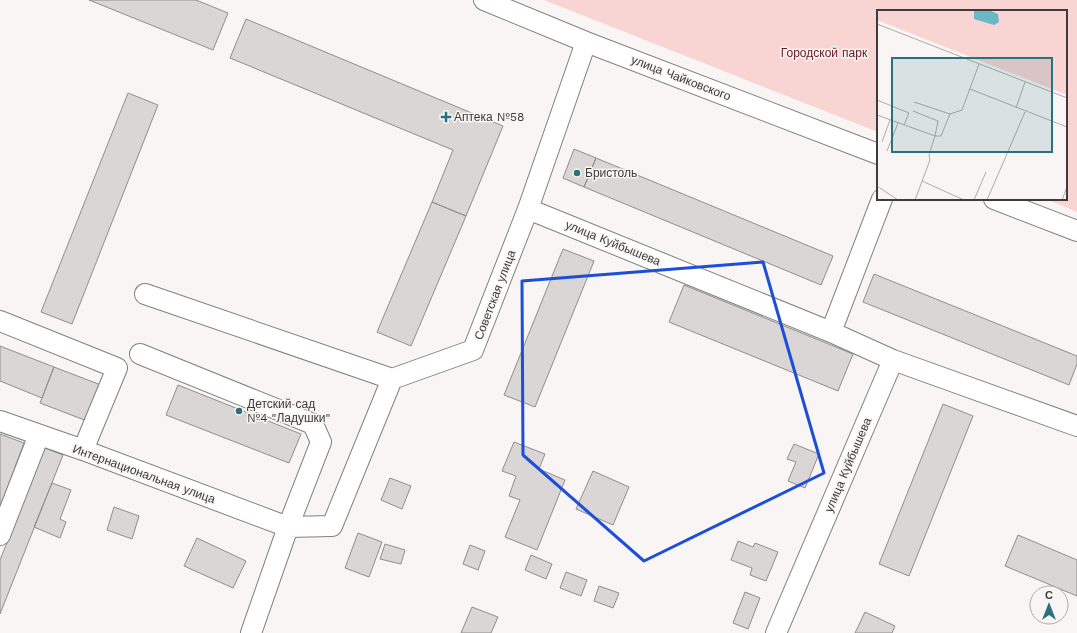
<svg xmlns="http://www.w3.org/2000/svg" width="1077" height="633" font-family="'Work Sans',sans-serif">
  <rect width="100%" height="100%" fill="#f9f5f5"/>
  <path fill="#f8d4d2" d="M544,0h533v212l-31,-13h20v-188h-188v121z"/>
  <path fill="#dad6d5" stroke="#928d8d" d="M89,0h107l32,13 -15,37z
    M246,19l257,107 -37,90 -34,-14 21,-52 -223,-92z
    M128,93l30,12 -86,219 -31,-12z
    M574,149l22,9 -12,29 -21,-9z
    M596,158l237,98 -12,29 -237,-98z
    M432,202l34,14 -55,130 -34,-14z
    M563,249l31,12 -59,146 -31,-12z
    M874,274l203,82v8l-8,21 -206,-83z
    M684,285l169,69 -15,37 -169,-69z
    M0,346l54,21 -12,31 -42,-17z
    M54,367l47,18 -14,36 -47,-18z
    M178,385l123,49 -12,29 -123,-48z
    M943,404l30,12 -64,160 -30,-12z
    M0,434l24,9 -24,64z
    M514,442l31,12 -6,15 26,11 -28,70 -32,-13 15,-37 -11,-4 7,-20 -14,-5z
    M794,444l25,10 -14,34 -17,-7 8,-19 -9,-3z
    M45,448l18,7 -63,159v-54z
    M593,471l36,16 -16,38 -37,-16z
    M390,478l21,8 -9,23 -21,-9z
    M52,483l19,7 -11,29 6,3 -6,16 -26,-11z
    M114,507l25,9 -7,23 -25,-9z
    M358,533l24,9 -13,35 -24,-9z
    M1018,535l59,25v36l-72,-30z
    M197,538l49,23 -13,27 -49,-22z
    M738,541l15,6 2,-4 23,9 -12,29 -16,-6 2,-7 -21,-8z
    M385,544l20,6 -4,14 -21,-5z
    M470,545l15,6 -7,19 -15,-6z
    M531,555l21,9 -6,15 -21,-9z
    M566,572l21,8 -6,16 -21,-8z
    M599,586l20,7 -6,15 -19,-7z
    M745,592l15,6 -12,31 -15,-6z
    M472,607l26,10 -7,16h-30z
    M865,612l30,14 -3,7h-37z"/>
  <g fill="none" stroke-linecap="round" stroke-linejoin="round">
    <defs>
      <path id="minor" d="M484,0l102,42 292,112
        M994,199l83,32
        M528,209l303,123 62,28 184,66
        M145,294l247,85
        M0,321l117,47 -34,82
        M831,332l51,-133
        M0,421l83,29 205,77 33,-85 -8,-18 -173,-70
        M0,535l39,-100
        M251,633l37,-106 44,-1 60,-147 81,-29 55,-141 58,-167
        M776,633l117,-273"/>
    </defs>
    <use href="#minor" stroke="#837f7f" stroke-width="22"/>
    <use href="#minor" stroke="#fff" stroke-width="20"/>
  </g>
  <path fill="none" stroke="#1d4ed8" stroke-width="3" stroke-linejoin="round" d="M763,262l61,211 -180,88 -121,-106 -1,-174z"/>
  <g fill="#2a717e" stroke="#f9f5f5" stroke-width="1.5">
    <path d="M444 111h4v4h4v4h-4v4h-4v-4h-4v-4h4z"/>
    <circle cx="577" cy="173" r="4"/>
    <circle cx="239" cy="411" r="4"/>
  </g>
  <g text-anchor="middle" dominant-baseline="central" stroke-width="3" stroke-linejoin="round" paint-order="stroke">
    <g font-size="12" fill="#66161d" stroke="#f9f5f5">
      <text x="824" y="53">Городской парк</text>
    </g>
    <g font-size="12" fill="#3d3b3b" stroke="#f9f5f5">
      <text transform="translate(681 78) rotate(21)">улица Чайковского</text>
      <text transform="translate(613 243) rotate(22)">улица Куйбышева</text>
      <text transform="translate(495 295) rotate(-69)">Советская улица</text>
      <text transform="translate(848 465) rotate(-67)">улица Куйбышева</text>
      <text transform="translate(144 474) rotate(20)">Интернациональная улица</text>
    </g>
    <g font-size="12" fill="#3d3b3b" stroke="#f9f5f5" text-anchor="start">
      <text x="454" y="117">Аптека №58</text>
      <text x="585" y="173">Бристоль</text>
      <text x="247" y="404">Детский сад<tspan x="247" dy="14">№4 "Ладушки"</tspan></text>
    </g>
  </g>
  <g transform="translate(877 10)">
    <rect width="190" height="190" fill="#f9f5f5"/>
    <path d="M2,0h188v85l-190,-75z" fill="#f8d4d2"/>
    <path d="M97,0h15l9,4 1,8 -5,3 -20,-6z" fill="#68b8c8"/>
    <path fill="none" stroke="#aeabab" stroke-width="1" d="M0,14l190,74M93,79l97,38M0,90l32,13 -5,12M37,92l36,12M139,98l9,-26M0,105l58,21 3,-15 -25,-10M5,132l8,-22M10,141l11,-28M45,171l42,19M0,176l21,14M38,190l15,-40 -1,-5 6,-19h6l9,-22 12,-4 17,-46M97,190l12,-28M110,190l38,-88M185,190l5,-13"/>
    <path fill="#2a717e" fill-opacity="0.15" stroke="#2a717e" stroke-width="2" d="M15,48h160v94h-160z"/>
    <rect width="190" height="190" fill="none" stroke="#3d3b3b" stroke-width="2"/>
  </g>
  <g transform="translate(1049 605)"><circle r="19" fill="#f9f5f5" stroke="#aeabab"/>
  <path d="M0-3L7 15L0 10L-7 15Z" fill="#2a717e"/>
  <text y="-6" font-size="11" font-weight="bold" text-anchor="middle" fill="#3d3b3b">С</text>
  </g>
</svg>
